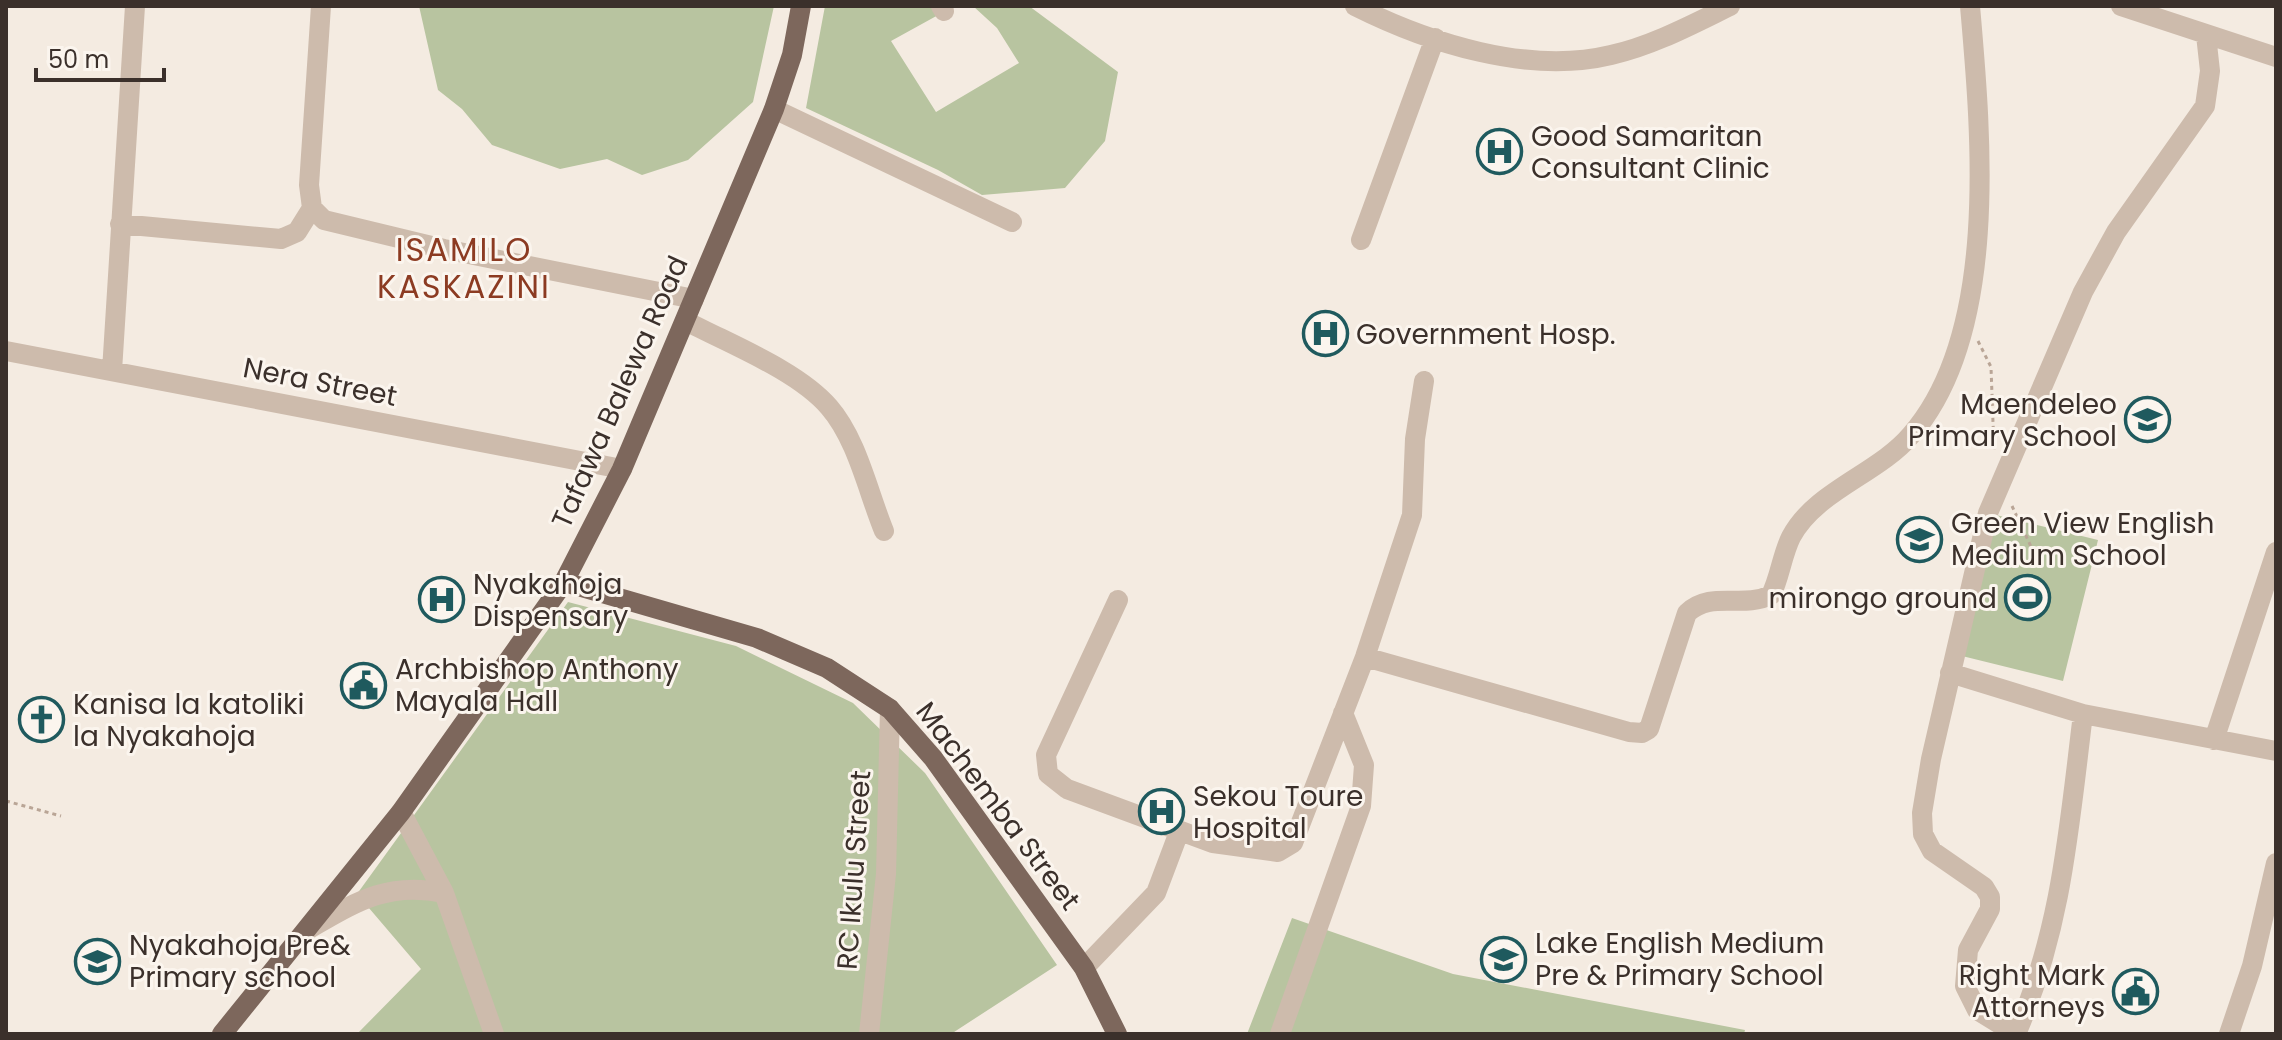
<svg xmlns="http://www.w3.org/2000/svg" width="2282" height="1040" font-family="Poppins,sans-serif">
  <rect width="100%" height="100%" fill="#f4ebe1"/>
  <path fill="#b8c4a0" d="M419,6h355l-21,96 -65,58 -46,15 -35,-16 -47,10 -68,-24 -30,-36 -24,-19z
    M825,6h109l6,8 -49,27 45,71 83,-49 -22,-35 -24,-22h56l89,66 -13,69 -40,47 -83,7 -44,-25 -132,-62z
    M1992,514l106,26 -35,141 -105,-26z
    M568,602l168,44 117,57 72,70 132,192 -106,69h-594l64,-65 -64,-75z
    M1292,918l161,56 292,56 -1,4h-497z"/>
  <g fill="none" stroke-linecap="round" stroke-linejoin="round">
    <path stroke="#b9a596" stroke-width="3" stroke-dasharray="4 4" stroke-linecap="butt" d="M1978,341l13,26 3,83
      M2012,506l22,47
      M6,801l55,15"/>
    <path stroke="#cdbbac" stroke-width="20" d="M321,6l-12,179 3,23 12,12 120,29 250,50
      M941,6l3,5
      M1355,6c74,37 173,69 256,49 41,-9 82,-31 119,-49
      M2121,6l155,51
      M774,109l238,113
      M120,224l161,15 16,-7 15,-24
      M1361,240l74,-202
      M686,321c43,23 111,49 143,86 28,32 39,85 55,124
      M6,351l616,118
      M112,371l23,-365
      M1118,600l-72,155 2,19 19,15 146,54 65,9 15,-9 72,-186 47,-142 3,-76 9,-58
      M1365,657l264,75 13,1 7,-4 38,-116c25,-23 55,-4 84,-18 9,-18 11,-40 20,-58 24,-46 87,-63 120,-102 89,-102 70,-303 59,-429
      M1950,673l133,41 193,37
      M2214,740l62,-188
      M401,812l43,81 50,141
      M309,929c47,-27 79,-48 135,-36
      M1084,968l72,-75 23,-61
      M869,1034l17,-160 4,-165
      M1280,1034l81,-228 3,-41 -21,-52
      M2016,1034l-39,-24 -12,-24 3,-36 22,-41v-12l-6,-10 -52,-36 -9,-17 -1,-21 9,-54 57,-246 95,-221 33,-60 89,-126 5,-35 -4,-36
      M2016,1034c46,-106 53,-207 67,-320
      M2229,1034l23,-68 24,-103"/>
    <path stroke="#7d675c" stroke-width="20" d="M564,582l193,56 70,30 63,41 43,49 151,210 33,66
      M222,1034l179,-222 163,-230 58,-113 152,-360 18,-54 9,-49"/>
  </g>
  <defs>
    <symbol id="hospital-ring" viewBox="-11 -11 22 22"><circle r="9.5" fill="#fbf5ee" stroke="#1f5a5e" stroke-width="1.5"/><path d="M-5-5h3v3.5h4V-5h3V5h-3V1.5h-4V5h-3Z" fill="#1f5a5e"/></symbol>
    <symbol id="school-ring" viewBox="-11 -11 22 22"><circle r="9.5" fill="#fbf5ee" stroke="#1f5a5e" stroke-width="1.5"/><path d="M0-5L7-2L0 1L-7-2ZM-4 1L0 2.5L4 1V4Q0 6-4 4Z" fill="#1f5a5e"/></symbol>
    <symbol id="stadium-ring" viewBox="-11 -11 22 22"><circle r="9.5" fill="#fbf5ee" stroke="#1f5a5e" stroke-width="1.5"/><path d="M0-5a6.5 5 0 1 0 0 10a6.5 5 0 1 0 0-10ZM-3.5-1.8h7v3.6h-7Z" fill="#1f5a5e"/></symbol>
    <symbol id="civic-ring" viewBox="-11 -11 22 22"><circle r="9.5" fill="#fbf5ee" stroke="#1f5a5e" stroke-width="1.5"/><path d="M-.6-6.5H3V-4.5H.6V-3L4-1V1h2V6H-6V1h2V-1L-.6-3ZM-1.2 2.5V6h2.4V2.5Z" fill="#1f5a5e"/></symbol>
    <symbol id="church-ring" viewBox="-11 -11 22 22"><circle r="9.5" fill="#fbf5ee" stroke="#1f5a5e" stroke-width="1.5"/><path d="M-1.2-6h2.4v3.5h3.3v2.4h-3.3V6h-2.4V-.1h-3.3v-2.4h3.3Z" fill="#1f5a5e"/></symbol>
  </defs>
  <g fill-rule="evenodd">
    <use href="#hospital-ring" x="1474" y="126" width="51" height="51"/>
    <use href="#hospital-ring" x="1300" y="308" width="51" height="51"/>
    <use href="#school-ring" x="2122" y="394" width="51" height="51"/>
    <use href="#school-ring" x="1894" y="514" width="51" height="51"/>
    <use href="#stadium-ring" x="2002" y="572" width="51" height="51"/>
    <use href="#hospital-ring" x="416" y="574" width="51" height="51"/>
    <use href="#civic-ring" x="338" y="660" width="51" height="51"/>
    <use href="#church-ring" x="16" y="694" width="51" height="51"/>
    <use href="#hospital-ring" x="1136" y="786" width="51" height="51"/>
    <use href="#school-ring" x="1478" y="934" width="51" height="51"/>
    <use href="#school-ring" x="72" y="936" width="51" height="51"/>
    <use href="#civic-ring" x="2110" y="966" width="51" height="51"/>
  </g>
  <g text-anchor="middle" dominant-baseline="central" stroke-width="6" stroke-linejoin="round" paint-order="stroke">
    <g font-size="28" fill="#3b302b" stroke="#fbf5ee" text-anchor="start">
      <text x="1531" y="136">Good Samaritan<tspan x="1531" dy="32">Consultant Clinic</tspan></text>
      <text x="1356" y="334">Government Hosp.</text>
      <text x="2117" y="404" text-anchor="end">Maendeleo<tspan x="2117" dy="32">Primary School</tspan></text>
      <text x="1951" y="523">Green View English<tspan x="1951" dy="32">Medium School</tspan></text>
      <text x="473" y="584">Nyakahoja<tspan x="473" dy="32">Dispensary</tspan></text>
      <text x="1997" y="598" text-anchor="end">mirongo ground</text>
      <text x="395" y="669">Archbishop Anthony<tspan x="395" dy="32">Mayala Hall</tspan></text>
      <text x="73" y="704">Kanisa la katoliki<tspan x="73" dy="32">la Nyakahoja</tspan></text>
      <text x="1193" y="796">Sekou Toure<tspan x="1193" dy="32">Hospital</tspan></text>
      <text x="1535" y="943">Lake English Medium<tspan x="1535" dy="32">Pre &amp; Primary School</tspan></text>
      <text x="129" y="945">Nyakahoja Pre&amp;<tspan x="129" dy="32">Primary school</tspan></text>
      <text x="2105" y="975" text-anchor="end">Right Mark<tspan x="2105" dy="32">Attorneys</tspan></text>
    </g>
    <g font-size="28" fill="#3b302b" stroke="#fbf5ee">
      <text transform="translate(320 382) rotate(11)">Nera Street</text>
      <text transform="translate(620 392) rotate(-66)">Tafawa Balewa Road</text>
      <text transform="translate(998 806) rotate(53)">Machemba Street</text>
      <text transform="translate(854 870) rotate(-86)">RC Ikulu Street</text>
    </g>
    <g font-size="32" letter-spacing="2" fill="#8c3b22" stroke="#fbf5ee">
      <text x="464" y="249">ISAMILO<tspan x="464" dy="37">KASKAZINI</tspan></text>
    </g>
  </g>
  <rect width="2282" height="1040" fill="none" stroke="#3b302b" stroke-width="16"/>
  <path d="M36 68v12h128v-12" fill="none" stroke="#3b302b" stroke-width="4"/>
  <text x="48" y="68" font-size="24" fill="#3b302b" stroke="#fbf5ee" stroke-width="6" paint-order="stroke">50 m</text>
</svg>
